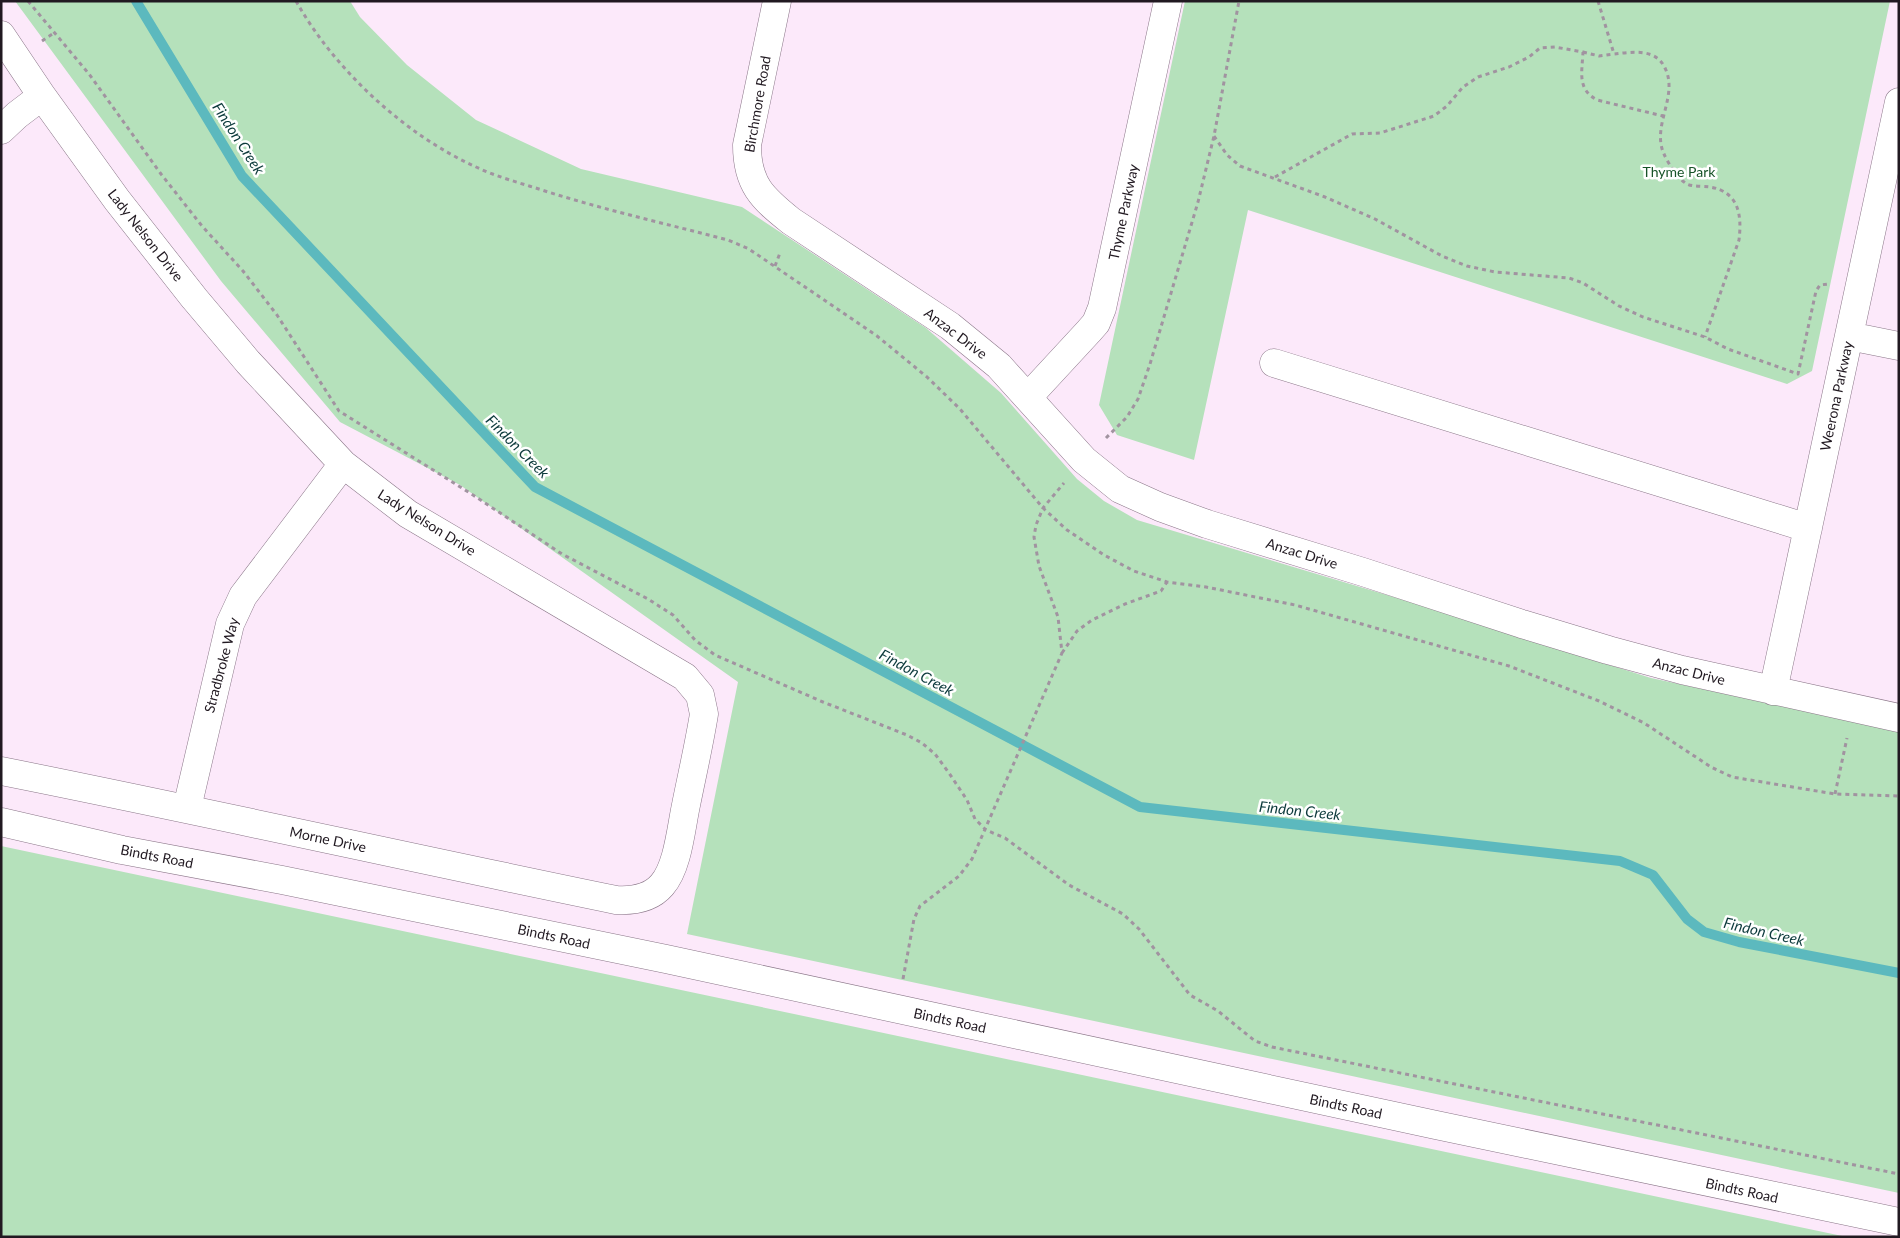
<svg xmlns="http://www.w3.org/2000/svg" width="1900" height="1238" font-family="Lato,sans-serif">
  <rect width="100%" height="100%" fill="#fce9fa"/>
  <path fill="#b5e1bb" d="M15,1h335l10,16 47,48 69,55 105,49 161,38 184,121 75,65 76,86 27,22 33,19 270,81 244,77 248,53v462l-1212,-259 51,-252 -278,-197 -120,-63 -119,-141z
    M1185,1h705l-78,370 -25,13 -539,-174 -54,250 -77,-25 -18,-30z
    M1,846l1846,391h-1846z"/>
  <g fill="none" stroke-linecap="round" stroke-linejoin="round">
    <path stroke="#5cb9be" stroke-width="10" d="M136,1l106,175 293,311 605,320 480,54 33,14 34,44 17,13 35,10 160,31"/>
    <defs>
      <path id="minor" d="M777,1l-30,144c0,39 15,53 44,76l159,105 49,40 85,94 36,29 40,18 47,17 156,48 159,52 86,26 74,20 217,48
        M1,35l41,61 75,104 77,98 54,64 95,102 65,50 277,163 15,18 4,19c-5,31 -12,61 -18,91 -5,23 -8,62 -24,80 -12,14 -29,16 -46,15 -205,-42 -409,-88 -615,-129
        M1,130l16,-15 25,-19
        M1849,336l50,10
        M1274,363l534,165
        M1028,397l61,-66 7,-8 6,-15 66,-307
        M1773,691l126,-589
        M187,808l43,-184 13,-28 100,-132
        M1,822l121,28 160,30 384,79 770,166 463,97"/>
    </defs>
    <use href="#minor" stroke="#8a7688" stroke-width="29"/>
    <path stroke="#a193a0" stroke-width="3" stroke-dasharray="4 4" stroke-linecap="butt" d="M28,1l61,73 72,100 41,52 41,45 34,44 62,96 134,84 89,59 86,45 25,16 22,25 20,15 108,47 84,33 15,8 13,11 14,19 18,27 8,19 11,11 19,8 64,47 54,29 16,15 51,66 28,16 37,30 17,6 627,127
      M296,1c38,68 108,133 178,165 22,11 47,17 71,25 60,19 122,33 183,49l21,9 128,87 50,41 33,32 83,99 24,22 37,25 30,16 33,11 39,5 89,18 214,61 90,35 45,22 67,44 21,10 103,17 64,2
      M1598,1l16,53c18,-2 42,-6 51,14 14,28 -14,58 -1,86 4,9 14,25 23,30 6,3 16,2 23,3 29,5 32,28 29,53l-34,97
      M42,41l12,-8
      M1583,52l16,4 15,-2
      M1214,136l13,19 13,11 85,31 50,22 67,37 25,10 28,6 74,6 14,5 36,23 24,11 62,20 23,12 70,25 18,-83 4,-6 8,-1
      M1275,177l77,-43 28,-1 54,-17 13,-10 16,-19 15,-10 31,-10 20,-10 11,-9 15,-1 28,5c-1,21 -6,37 14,48l66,16
      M775,266l5,-13
      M1106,438l21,-21 11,-18 12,-35 48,-162 16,-66 25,-135
      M1062,653l15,-22 15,-11 33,-16 36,-13 6,-9
      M1835,794l12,-56
      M903,979l11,-60 6,-13 39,-30 13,-17 90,-206 -4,-36 -19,-51 -5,-29 2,-12 7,-17 21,-25"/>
    <use href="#minor" stroke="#fff" stroke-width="28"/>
  </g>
  <g text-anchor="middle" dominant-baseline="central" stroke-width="5" stroke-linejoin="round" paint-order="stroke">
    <g font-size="14" fill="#211921" stroke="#fff">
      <text transform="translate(757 104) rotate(-80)">Birchmore Road</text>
      <text transform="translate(1123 212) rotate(-78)">Thyme Parkway</text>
      <text transform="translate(146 235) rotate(52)">Lady Nelson Drive</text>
      <text transform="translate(956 333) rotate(37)">Anzac Drive</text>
      <text transform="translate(1836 396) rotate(-78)">Weerona Parkway</text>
      <text transform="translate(427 522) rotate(32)">Lady Nelson Drive</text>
      <text transform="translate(1302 553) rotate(17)">Anzac Drive</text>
      <text transform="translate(221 665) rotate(-75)">Stradbroke Way</text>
      <text transform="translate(1689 671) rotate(14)">Anzac Drive</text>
      <text transform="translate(328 839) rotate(12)">Morne Drive</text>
      <text transform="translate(157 856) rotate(11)">Bindts Road</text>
      <text transform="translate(554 936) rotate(12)">Bindts Road</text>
      <text transform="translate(950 1020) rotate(12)">Bindts Road</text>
      <text transform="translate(1346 1106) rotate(12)">Bindts Road</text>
      <text transform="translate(1742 1190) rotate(12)">Bindts Road</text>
    </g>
    <g font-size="14" fill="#175328" stroke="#fff">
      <text x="1679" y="171">Thyme Park</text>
    </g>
    <g font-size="15" font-style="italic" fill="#0d3a3c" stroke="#fff">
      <text transform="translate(239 138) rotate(57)">Findon Creek</text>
      <text transform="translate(518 446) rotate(45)">Findon Creek</text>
      <text transform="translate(917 672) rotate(28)">Findon Creek</text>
      <text transform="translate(1300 810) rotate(6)">Findon Creek</text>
      <text transform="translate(1764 931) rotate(13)">Findon Creek</text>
    </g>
  </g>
  <rect width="1900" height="1238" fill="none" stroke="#211921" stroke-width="5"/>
</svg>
